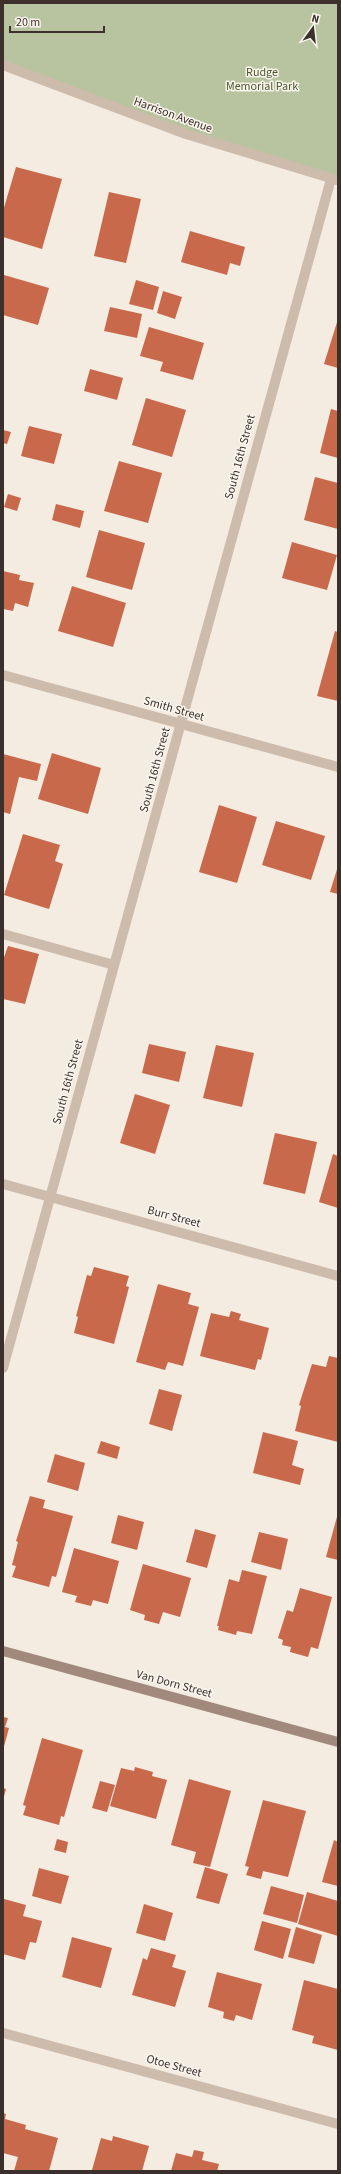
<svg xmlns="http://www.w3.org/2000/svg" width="341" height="2174" font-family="'Source Sans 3',sans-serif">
  <rect width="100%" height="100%" fill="#f4ebe1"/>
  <path fill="#b8c4a0" d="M3,3h335v177l-55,-15 -280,-100z"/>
  <path fill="#c8694b" d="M16,167l46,12 -20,70 -39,-12v-26z
    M109,192l32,7 -15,64 -32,-7z
    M190,231l55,16 -5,19 -10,-3 -3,12 -46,-13z
    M4,275l45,13 -11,37 -35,-10z
    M136,280l23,7 -6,23 -24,-6z
    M163,291l19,6 -7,22 -18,-6z
    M110,307l32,7 -5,24 -33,-7z
    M338,319v49l-14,-4z
    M149,327l55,16 -11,37 -33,-9 3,-9 -23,-6z
    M90,369l33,9 -6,22 -33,-9z
    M146,398l40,12 -14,47 -40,-12z
    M331,409l7,2v47l-18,-5z
    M29,426l33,8 -8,30 -33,-8z
    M3,430l8,2 -4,12 -4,-1z
    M119,461l43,12 -14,50 -44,-12z
    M315,477l23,6v46l-34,-9z
    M8,494l13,4 -4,13 -13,-4z
    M56,504l28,7 -4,17 -28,-8z
    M99,530l46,13 -13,47 -46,-13z
    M292,542l45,13 -10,35 -45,-12z
    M3,571l17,4 -1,5 15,3 -6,24 -13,-4 -2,8 -10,-2z
    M72,586l54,17 -13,44 -55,-16z
    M335,631l3,1v69l-21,-5z
    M52,753l49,15 -13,46 -50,-15z
    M3,754l38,10 -4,17 -18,-4 -9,37 -7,-2z
    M219,805l38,12 -20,66 -38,-11z
    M276,821l49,15 -14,44 -49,-15z
    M23,834l37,11 -5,16 8,3 -14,45 -45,-14z
    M338,866v28l-8,-2z
    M8,946l31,8 -14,50 -22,-5v-39z
    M149,1044l37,8 -7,30 -37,-9z
    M216,1045l38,8 -12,54 -39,-9z
    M135,1094l35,11 -15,49 -35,-11z
    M275,1133l42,9 -12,52 -42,-10z
    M333,1154l5,2v52l-19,-6z
    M94,1267l35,9 -3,10 3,1 -15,57 -40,-11 4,-16 -2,-1 11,-41 4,1z
    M158,1284l33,9 -3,11 11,3 -16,59 -15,-4 -3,8 -29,-8z
    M231,1311l10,3 -2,6 30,8 -8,32 -3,-1 -3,11 -55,-14 11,-43 18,4z
    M329,1356l9,2v84l-43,-11 6,-25 -2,-1 13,-41 14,3z
    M159,1389l23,6 -10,36 -23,-7z
    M263,1432l35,9 -6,24 12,4 -4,16 -47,-12z
    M101,1441l19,6 -3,12 -20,-6z
    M55,1454l30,9 -7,28 -31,-9z
    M30,1496l15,4 -2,8 30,8 -17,61 -4,-1 -3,11 -37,-10 4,-11 -4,-1 6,-23 -2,-1z
    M338,1513v47l-12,-3z
    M118,1515l26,7 -7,28 -26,-7z
    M195,1529l21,6 -9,33 -21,-6z
    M259,1532l29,7 -7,31 -30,-8z
    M74,1548l45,13 -11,43 -15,-4 -2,6 -16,-4 2,-6 -15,-4z
    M143,1564l48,14 -11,39 -17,-5 -4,12 -15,-4 1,-5 -15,-5z
    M242,1570l25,6 -15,58 -15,-3 -1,4 -18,-5 1,-4h-2l12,-47 10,3z
    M300,1588l32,9 -14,52 -7,-2 -3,10 -18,-5 1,-5 -9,-2 1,-5 -5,-2 9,-28 6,2z
    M3,1717l5,1 -3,9 4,1 -6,22z
    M42,1738l41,12 -19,67 -3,-1 -2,9 -36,-10 3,-9 -3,-1z
    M135,1767l18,5 -1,4 15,4 -11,39 -46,-13 11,-38 13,3z
    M189,1779l42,12 -21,76 -17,-4 3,-11 -25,-7z
    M100,1781l15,4 -8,27 -15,-4z
    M3,1788l3,1 -3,11z
    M263,1800l43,11 -18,66 -25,-6 -2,8 -15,-4 3,-8 -4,-1z
    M57,1839l11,3 -2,11 -12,-3z
    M334,1840l4,2v44l-16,-4z
    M205,1867l23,7 -9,30 -23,-6z
    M39,1868l30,8 -8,28 -29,-8z
    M271,1886l33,9 -7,28 -34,-9z
    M307,1892l31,9v35l-40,-12z
    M4,1899l22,6 -3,11 19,5 -6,22 -6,-1 -5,18 -22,-6z
    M144,1904l29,9 -8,28 -29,-8z
    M262,1921l29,8 -8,30 -29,-9z
    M296,1927l26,8 -8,29 -26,-7z
    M72,1937l40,11 -11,40 -39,-11z
    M151,1948l25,7 -4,12 14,4 -11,36 -43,-12 11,-37 4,2z
    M217,1972l45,12 -10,36 -16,-5 -2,6 -11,-3 1,-6 -16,-5z
    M304,1980l34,9v61l-26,-7 2,-7 -22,-6z
    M3,2113l3,1 -1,5 21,6 -1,4 33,9 -9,33h-35l4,-14 -15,-4z
    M113,2136l36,10 -7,25 -50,-1 9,-32 11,3z
    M194,2150l10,2 -2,8 17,4 -2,7h-46l5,-18 16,4z"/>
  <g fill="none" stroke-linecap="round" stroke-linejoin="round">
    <path stroke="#cdbbac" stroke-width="10" d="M3,934l111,31"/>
    <path stroke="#cdbbac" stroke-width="10" d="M3,65l183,69 151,46
      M3,675l335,92
      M3,1184l335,92
      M3,1368l328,-1189
      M3,2033l335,91"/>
    <path stroke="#a18a7d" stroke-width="10" d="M3,1651l335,91"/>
  </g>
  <g text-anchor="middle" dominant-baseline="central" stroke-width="3" stroke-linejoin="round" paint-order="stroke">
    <g font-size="12" fill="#4a5a2e" stroke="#fbf5ee">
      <text x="262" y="72">Rudge<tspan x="262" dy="14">Memorial Park</tspan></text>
    </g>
    <g font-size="12" fill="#3b302b" stroke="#fbf5ee">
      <text transform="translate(173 115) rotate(20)">Harrison Avenue</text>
      <text transform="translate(240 457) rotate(-75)">South 16th Street</text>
      <text transform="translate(174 709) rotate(16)">Smith Street</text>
      <text transform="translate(155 770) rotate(-75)">South 16th Street</text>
      <text transform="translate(68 1082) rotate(-75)">South 16th Street</text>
      <text transform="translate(174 1217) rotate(15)">Burr Street</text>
      <text transform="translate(174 1684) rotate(15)">Van Dorn Street</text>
      <text transform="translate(174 2066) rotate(15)">Otoe Street</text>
    </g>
  </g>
  <rect width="341" height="2174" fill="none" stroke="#3b302b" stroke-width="8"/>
  <g transform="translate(313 28) rotate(15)" stroke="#fbf5ee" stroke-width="3" paint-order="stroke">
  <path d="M0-3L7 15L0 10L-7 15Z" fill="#3b302b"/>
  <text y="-6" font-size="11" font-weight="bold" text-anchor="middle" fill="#3b302b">N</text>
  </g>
  <path d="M10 26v6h94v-6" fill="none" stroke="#3b302b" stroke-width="2"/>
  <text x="16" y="26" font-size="12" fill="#3b302b" stroke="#fbf5ee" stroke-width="3" paint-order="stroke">20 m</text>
</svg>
